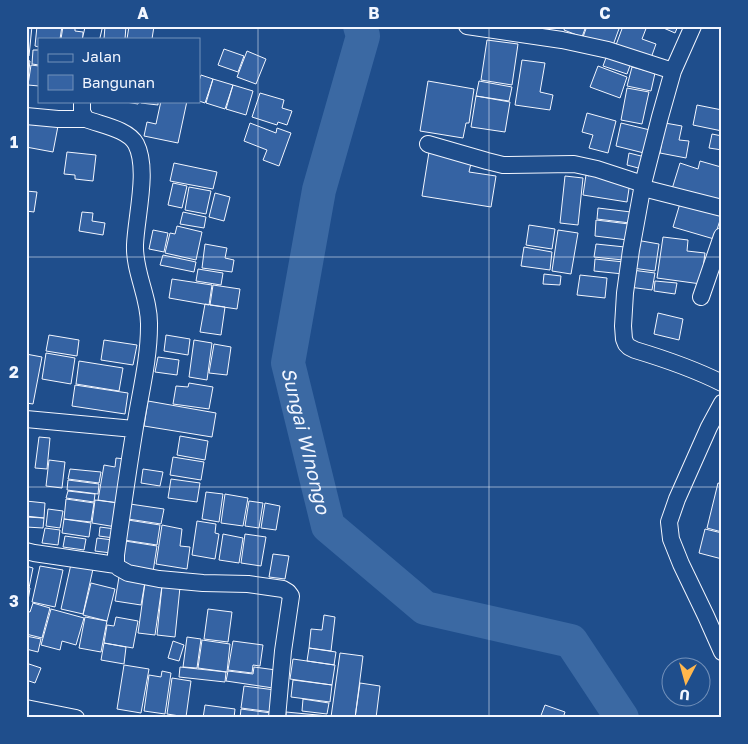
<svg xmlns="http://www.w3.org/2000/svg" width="748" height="744" font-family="'Golos Text',sans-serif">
  <rect width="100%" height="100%" fill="#1f4e8c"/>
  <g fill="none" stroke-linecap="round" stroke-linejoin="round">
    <path stroke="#3b69a3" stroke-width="34" id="s1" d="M360,26l3,10 -44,154 -31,173 40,163 97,82 146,33 51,77"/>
  </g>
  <path fill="#3563a3" stroke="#f2f6ff" d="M26,26h6l-3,30h-3z
    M37,26h25l-2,13h-21v8l-4,-1z
    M63,26h12v5l8,1v7h-22z
    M105,26h21l-1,13h-21z
    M129,26h25l-2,13h-25z
    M565,26h21l-4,11 -18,-7z
    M587,26h33l-8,22 -29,-11z
    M623,26h24l-5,13 14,5 -5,14 -35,-13z
    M659,26h19l-3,7z
    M487,40l31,4 -6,41 -31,-5z
    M224,49l20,7 -6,16 -20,-7z
    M33,50h6v15l-7,-1z
    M247,51l19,8 -10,25 -19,-7z
    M607,55l24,8 -4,11 -24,-8z
    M26,60l4,1 -3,26h-1z
    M522,60l23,3 -5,29 13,3 -3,15 -35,-5z
    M31,65l8,1v20l-11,-1z
    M598,66l29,11 -7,21 -30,-11z
    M632,67l23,6 -4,18 -24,-5z
    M201,75l12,4 -8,24 -6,-2v-20z
    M213,79l20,6 -8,24 -19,-6z
    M428,81l46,8 -5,34h-3l-3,15 -43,-7z
    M479,81l33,6 -3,14 -33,-5z
    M233,85l20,6 -7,24 -20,-6z
    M627,88l22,4 -7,32 -21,-4z
    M260,93l24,7 -2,8 10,3 -5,14 -9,-3 -1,3 -25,-8z
    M476,96l34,6 -5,30 -34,-5z
    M126,101h13l-1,3 -12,-2z
    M141,101h17v4l-17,-2z
    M161,101h26l-9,42 -34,-7 3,-14 9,2z
    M697,105l25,5v21l-29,-6z
    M587,113l29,8 -8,32 -19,-5 4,-13 -11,-3z
    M26,120l32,6 -5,26 -27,-5z
    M250,123l26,10 1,-5 14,5 -12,33 -16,-6 4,-10 -23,-9z
    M621,123l29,7 -6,23 -28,-7z
    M665,123l17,3 -3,14 10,1 -3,17 -26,-5z
    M712,134l10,2v14l-13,-2z
    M67,152l29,3 -3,26 -18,-2v-4l-11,-1z
    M429,152l43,7 -3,13 27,4 -5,31 -69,-11z
    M629,153l16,4 -3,12 -15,-4z
    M700,161l21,6 1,-1v38l-50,-15 8,-26 18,6z
    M174,163l43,9 -4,17 -43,-8z
    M590,172l40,10 -3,20 -44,-7 3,-20 3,1z
    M565,176l18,2 -5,47 -18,-2z
    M173,183l14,3 -5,22 -14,-3z
    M189,187l22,4 -5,23 -21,-4z
    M26,191l11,1 -3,20 -8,-1z
    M215,193l15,4 -6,24 -15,-4z
    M681,200l41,14 -8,25 -41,-12z
    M598,208l33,4 -1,11 -33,-4z
    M82,212l11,1 -1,8 13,2 -2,12 -24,-4z
    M183,212l23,5 -2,11 -24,-4z
    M596,220l33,4 -1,16 -33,-4z
    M529,225l26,4 -3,20 -26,-4z
    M177,226l25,6 -6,28 -31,-7 5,-20 5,1z
    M153,230l15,3 -4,19 -15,-3z
    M558,230l20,3 -7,41 -19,-3z
    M663,237l25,3 -1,11 18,2 -4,31 -44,-6z
    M636,240l23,4 -4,27 -23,-3z
    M205,244l22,4 -2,10 9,2 -2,12 -30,-4z
    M596,244l29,3 -2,13 -29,-3z
    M524,247l28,5 -2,18 -29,-4z
    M163,255l33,7 -2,10 -34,-7z
    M595,259l29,3 -1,12 -29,-3z
    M198,269l25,4 -2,12 -25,-4z
    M632,270l23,3 -3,17 -23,-3z
    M544,274l17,2 -1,9 -17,-1z
    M580,275l27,3 -2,20 -28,-3z
    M172,279l40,6 -3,20 -40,-7z
    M655,281l22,2 -2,11 -21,-3z
    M213,285l27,4 -3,20 -27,-4z
    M205,304l20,3 -4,28 -21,-3z
    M658,313l25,6 -4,21 -25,-6z
    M49,335l30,5 -2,16 -31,-5z
    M166,335l24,4 -2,16 -24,-4z
    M104,340l33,5 -4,20 -32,-5z
    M194,340l18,3 -5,37 -18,-3z
    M214,344l17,3 -4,28 -18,-2z
    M46,353l29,5 -4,26 -29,-5z
    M26,354l16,3 -9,47 -7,-1z
    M158,357l21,3 -2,15 -22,-3z
    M79,361l44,7 -4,23 -43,-7z
    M189,383l24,4 -4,22 -36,-5 3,-18 12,1z
    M75,385l53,8 -3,21 -53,-8z
    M148,401l68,12 -4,24 -68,-11z
    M180,436l28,5 -3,19 -28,-5z
    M39,437l11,1 -3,31 -12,-1z
    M173,457l31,5 -3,18 -31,-5z
    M116,458l9,1 -7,44 -20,-3 6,-35 11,2z
    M49,460l16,2 -3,26 -16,-2z
    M70,469l31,3 -2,11 -31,-4z
    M143,469l20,3 -3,14 -19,-3z
    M171,479l29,4 -3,19 -29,-4z
    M68,480l31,4 -1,10 -31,-4z
    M718,483l4,1v48l-15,-4z
    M68,491l27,3 -1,8 -28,-4z
    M206,492l17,2 -4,28 -17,-3z
    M225,494l23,4 -5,28 -22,-3z
    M66,499l28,4 -3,19 -27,-3z
    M95,500l24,3 -3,24 -24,-4z
    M26,501l19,2 -1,15 -18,-2z
    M249,501l14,2 -4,25 -14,-2z
    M265,503l15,3 -4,24 -15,-2z
    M130,504l34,5 -3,15 -33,-5z
    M48,509l15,2 -3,17 -14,-2z
    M26,517l18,1 -1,10 -17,-1z
    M64,519l27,4 -2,14 -27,-4z
    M128,520l32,5 -3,20 -33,-5z
    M197,521l19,3 -1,9 4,1 -4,25 -23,-4z
    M162,525l20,4 -2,17 10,1 -3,22 -31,-5z
    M100,527l15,2 -1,9 -15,-2z
    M45,528l15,2 -2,15 -16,-2z
    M705,529l17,4v26l-23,-6z
    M223,534l20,4 -4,25 -20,-3z
    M245,534l21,3 -5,29 -20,-3z
    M65,536l21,3 -2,11 -21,-3z
    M97,538l16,2 -2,13 -16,-2z
    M125,541l32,5 -4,26 -33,-5z
    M273,554l16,2 -4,23 -16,-2z
    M71,564l22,5 -10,45 -22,-5z
    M26,566l7,2 -4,20 -3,-1z
    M40,566l23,4 -8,37 -23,-5z
    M119,577l26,5 -4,23 -26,-4z
    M91,583l24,6 -8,32 -24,-6z
    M145,583l17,3 -7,49 -17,-2z
    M162,586l18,1 -5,50 -18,-2z
    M26,587l4,1 -3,19h-1z
    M33,603l17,5 -8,30 -16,-4v-23l4,1z
    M51,609l33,9 -8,27 -14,-4 -2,9 -19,-5z
    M208,609l24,3 -4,30 -24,-3z
    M324,615l11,2 -4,34 -22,-3 2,-19 11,1z
    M85,617l22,4 -6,31 -22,-4z
    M116,617l22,4 -5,27 -29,-5 3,-18 7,1z
    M26,636l15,3 -3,13 -12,-3z
    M187,637l14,2 -4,29 -14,-1z
    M202,640l28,4 -3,28 -29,-4z
    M173,641l11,4 -5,16 -11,-3z
    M233,641l30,4 -3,21 -7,-1 -1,8 -24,-3z
    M104,643l22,4 -2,17 -23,-4z
    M309,648l27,4 -2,13 -27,-4z
    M340,653l23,3 -8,62 -24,-1z
    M293,659l42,6 -3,20 -42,-6z
    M26,663l15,5 -6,15 -9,-3z
    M124,665l25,4 -8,44 -24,-4z
    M180,667l46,5 -1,10 -46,-5z
    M254,667l22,3 -3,18 -47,-7 2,-10 25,3z
    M162,671l9,2 -6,41 -21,-3 5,-36 12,2z
    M172,678l19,3 -5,36 -19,-3z
    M293,680l39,5 -2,17 -39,-5z
    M360,683l20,3 -4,32h-21z
    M244,686l31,4 -3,22 -31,-4z
    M303,699l26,4 -2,11 -25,-3z
    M205,705l30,4 -1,9h-31z
    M545,705l20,7 -2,6h-23z
    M241,709l30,4 -1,5h-30z
    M286,712l42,4v2h-42z"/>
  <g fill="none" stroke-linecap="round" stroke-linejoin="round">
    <defs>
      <path id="street" d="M467,26l95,14 46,10 65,21
        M693,26l-20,45 -13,46 -17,67 -12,66 -6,43 -2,33 1,13 2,5 3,3 6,3c30,9 59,19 87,33
        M91,39l3,-13
        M82,101v11l4,7c15,6 42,10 50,25 13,25 0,73 -1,101 -1,28 15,53 14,81 0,34 -9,68 -14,101 -7,43 -13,85 -19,128v10l3,3 9,5 31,6 44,4 45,1 35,5 5,3 3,4 -8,55 -6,67
        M26,116l32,3h28
        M428,144l59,17 16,4 71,-1 23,5 46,15
        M643,188l79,20
        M701,297l21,-61
        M722,403l-13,24 -32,72 -8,23 2,17 10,25 25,52 16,36
        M26,419l108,10
        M26,551l8,2 82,12
        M26,708l50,10"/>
    </defs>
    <use href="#street" stroke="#f2f6ff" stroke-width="18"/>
    <use href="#street" stroke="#1f4e8c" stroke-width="16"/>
  </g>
  <path fill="none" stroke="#f2f6ff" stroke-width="1" stroke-opacity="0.55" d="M258,26v692M489,26v692M26,257h696M26,487h696"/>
  <g text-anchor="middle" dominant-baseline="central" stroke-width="4" stroke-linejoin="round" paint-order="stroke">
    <g font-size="19" font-style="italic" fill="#f2f6ff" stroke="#1f4e8c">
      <text stroke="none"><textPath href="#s1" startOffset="426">Sungai WInongo</textPath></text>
    </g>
  </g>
  <rect width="748" height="744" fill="none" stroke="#1f4e8c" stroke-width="55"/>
  <rect x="38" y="38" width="162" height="65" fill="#1f4e8c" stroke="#7391ba"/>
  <rect x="48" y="54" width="25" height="8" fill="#1f4e8c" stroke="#7391ba"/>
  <text x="82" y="62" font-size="15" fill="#f2f6ff">Jalan</text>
  <rect x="48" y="75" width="25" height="15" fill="#3563a3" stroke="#7391ba"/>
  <text x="82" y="88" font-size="15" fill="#f2f6ff">Bangunan</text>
  <g transform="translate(686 682) rotate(186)"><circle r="24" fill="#1f4e8c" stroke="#7391ba"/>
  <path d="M0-4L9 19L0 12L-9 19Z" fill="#ffb74d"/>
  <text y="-8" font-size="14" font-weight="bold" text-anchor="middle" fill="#f2f6ff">U</text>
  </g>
  <rect x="28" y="28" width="692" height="688" fill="none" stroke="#f2f6ff" stroke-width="2"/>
  <g font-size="16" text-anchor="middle" font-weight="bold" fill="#f2f6ff">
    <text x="143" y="19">A</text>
    <text x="374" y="19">B</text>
    <text x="605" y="19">C</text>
    <text x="14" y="148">1</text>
    <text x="14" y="378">2</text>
    <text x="14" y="607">3</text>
  </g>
</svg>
